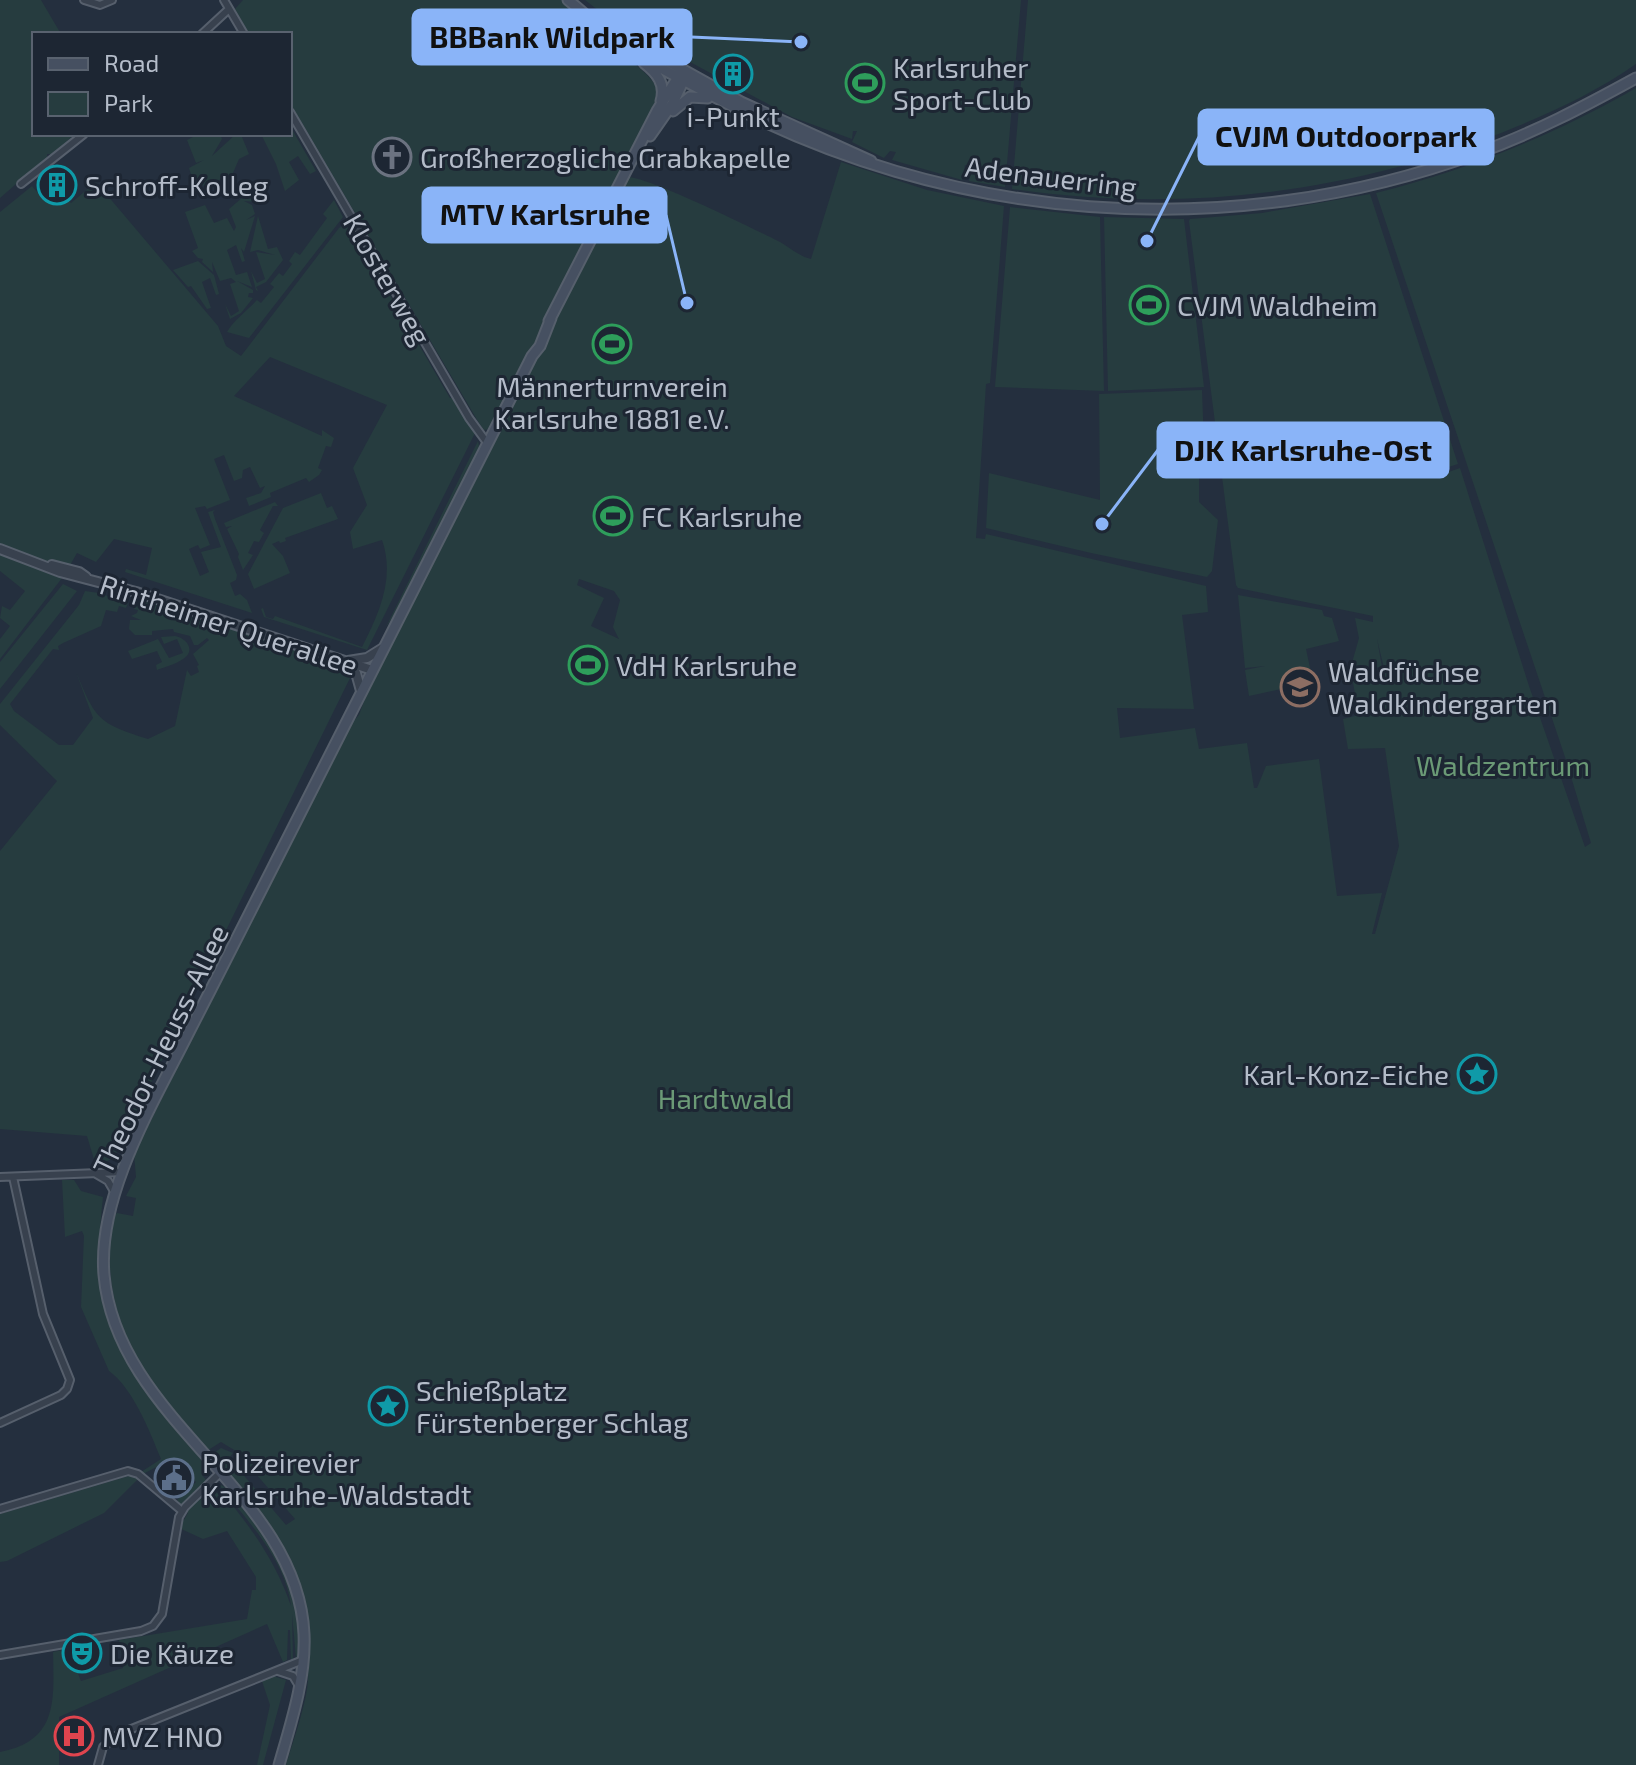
<svg xmlns="http://www.w3.org/2000/svg" width="1636" height="1765" font-family="'Exo 2',sans-serif">
  <rect width="100%" height="100%" fill="#242f3e"/>
  <path fill="#263c3f" fill-rule="evenodd" d="M0,0h41l20,34h-27v100h41l-23,20h-5v3l-47,41z
    M243,0h318l62,52 25,16 -2,1 -70,-54c16,16 76,58 81,73h4l-5,18 -161,316 -6,7 -5,1 -5,-7 -189,-320v-69h-41l-14,-25z
    M585,0h436l-16,187 -36,-6 3,-15 -7,-1 -3,15 -70,-20 4,-8 -6,-1 -6,7 -32,-16 5,-11h-4l-1,8 -60,-22 -126,-68 -3,4 -36,-20z
    M1028,0h608v64c-37,26 -77,45 -118,62 -160,67 -335,88 -506,63z
    M1636,88v1677h-1350c6,-21 27,-78 21,-96 1,-14 2,-29 1,-43 -8,-70 -54,-118 -97,-171l10,-7 12,5 -4,5 57,67 9,-6 -59,-68 -15,-9 -16,10c-60,-77 -109,-132 -92,-236l4,-3 16,3 3,-18 -10,-2 10,-19 -2,-23 214,-427 11,-12 8,-22 260,-516c20,-1 127,52 151,64 12,6 20,15 33,18l30,-97 86,28 77,16 -14,177 -4,1 -10,154 9,1 1,-5 220,52 2,26 -26,3 12,94 -77,-1 3,30 75,-10 4,21 48,-6 7,45h3l9,-22 53,-7 18,137 45,-3 -10,41h3l24,-88 -14,-98 -37,1 -5,-30 16,-4 -8,-43 33,-4 -7,-29 5,28 -32,3 9,-32 -4,-20 18,4v-6l-135,-28 -2,-3 -47,-364 1,-2 72,-6 108,-19 88,270 -22,7 1,5 23,-8 69,218 56,161 6,-4 -25,-83 -190,-567c92,-23 178,-58 260,-105zM579,579l35,12 6,9 -7,27 6,12 -28,-13 13,-28 -27,-13z
    M290,126l26,45 -6,3 -12,-18 -9,6 10,18 -14,11 -9,-27 -15,-30h29z
    M199,134h21l2,5 -10,17 24,-22h11l-5,3 7,17 -10,5 -6,14 -26,13 -13,-2 -5,-16 15,-8 -8,3 -9,-23z
    M96,182l122,144 8,20 15,10 98,-128 8,-6 103,176 4,-1 21,36 -108,217 -103,-33 -3,-8 2,-1 3,9 7,2 2,-3 87,31c18,-35 33,-70 20,-107l-29,9 -3,-17 17,-27 -14,-37 34,-63 -117,-48 -36,39 88,40v-6l12,8 -3,9 -5,-1 -8,22 4,2 -3,5 -10,7 -3,-4 -36,15 1,4 -22,9 -3,-8 15,-5 4,-7 -5,2 -10,-21 -7,3 -1,8 -8,3 -10,-26 -10,4 16,41 -23,9 -2,-3 -10,2 15,37 -10,4 -2,-4 -9,4 11,27 9,-4 -8,-20 20,-5 -13,-35 7,-2 -2,2 2,7 22,56 -1,5 -6,3 5,13 5,-2 7,6 5,13 -127,-41 1,-3 20,6 6,-27 -38,-9 -18,23 -19,-9 -8,14 -28,-7 -41,-14v-334l32,-26 10,12 9,-5 5,5 6,-4 9,9z
    M250,191l7,11 -13,-1 8,4 3,9 -9,6 9,-4 -11,36 -3,-4 4,13 -3,1 -6,-17 -9,5 9,25 11,-3 5,15 -15,-6 16,9v3h-4l-1,4 5,1 -12,15 -11,6 -5,-15 6,12 8,-5 -9,-27 6,-2 -5,-4 -11,3 -8,-19 1,10 -11,-10 1,-3 -5,-1 -6,-7 6,-3 -13,-36 20,-7 9,18 13,-5 7,13 2,-4 -7,-18z
    M334,200l9,17 -94,121 -22,-6c7,-12 19,-20 30,-32l4,3 13,-16 -4,-3 9,-11 4,3 9,-12 -3,-3 6,-9 5,3 27,-37 -4,-4z
    M1010,207l90,10 4,174 -109,-4z
    M258,216l10,33 9,-2 6,13 -17,22 -10,5 2,4 -2,-1 -5,-19 6,12 8,-4 -9,-27 19,3 -17,-5 -8,2z
    M1104,217l80,2 20,168 -96,4z
    M198,261l16,14 5,19 -3,1 -6,-17 -8,4 9,26 -4,1 -16,-23 -3,1 -15,-17z
    M1202,390l2,54 -5,1v57l19,18 -6,51 -5,6 -116,-24 -105,-25 3,-55 111,27 -1,-106z
    M478,441l2,10 -78,153 -16,23z
    M321,493l6,15 5,-2 6,13 -53,19 1,3 -6,2 -1,-2 -7,3 11,12 7,17 -36,16 -6,-15 35,-66z
    M275,502l3,4h-5l-13,24 4,3 -5,9 -5,-1 -6,12 5,2 -10,15 -5,-13 1,-3 -12,-25 5,-3 -6,1 -2,-4z
    M0,553l62,25 -62,81v-20l10,-13 -10,-8 2,-12 8,4 15,-19 -25,-20z
    M63,584l14,7 -77,98v-27z
    M85,591l14,2 29,10 -2,5 -7,-2 -2,6 -11,-2 -5,16 -38,17 -5,3 1,4 -6,-1 -43,55 4,7 45,34h14l20,-27 -17,-46c20,48 22,51 72,67l27,-13 12,-56 4,6 8,-4 -2,-6 2,-1 -6,-11 16,-14 -2,-2 -9,7h-4l-4,-9 -16,-4 -1,-3 -21,2v4h-17l-6,-6 1,-9h11l-10,-4 6,-3 1,-3 -4,-1 2,-4 12,-6 194,68 10,7 -238,484 -18,8 -9,-30 -87,-7v-278l57,-70 -57,-56v-21l79,-99z
    M1238,595l84,15 2,6 8,2 7,23 -33,8 7,33 -64,14 -4,-26 20,-4 -20,2z
    M175,636c12,2 21,15 8,23 -7,5 -18,8 -26,11l-1,-5 6,-3 -5,-11 -25,8 -4,-8 30,-12 11,19 14,-5 -6,-14 -13,5 -3,-7z
    M62,1180h12l7,11 22,6c-9,78 0,129 45,194 18,26 41,48 59,74l-5,10 5,6 -24,24 29,-18 9,10 4,-1c28,34 52,68 66,110 -5,-46 -45,-87 -73,-122 35,9 103,143 78,174l-4,-44 1,45 -2,1 -1,-30h-2l-1,30 -4,2 -16,-38 -208,93v48h-59v-13c58,-11 54,-51 53,-100l15,-3 13,32 42,-13 -4,-28 128,-21 5,-29h4v-13l-29,-46 -24,8 -24,-11 9,-15 -11,-13 19,-18 -9,-8v-5l-19,-8 -25,13 -2,-2 20,-13c-11,-27 -28,-71 -52,-88l-28,-64 3,-71 -2,-5 -17,6z
    M132,1475l6,4 -34,34 -97,48 -7,1v-48z
    M273,1676l13,4 -23,85h-6l13,-60 -8,-24z"/>
  <g fill="none" stroke-linecap="round" stroke-linejoin="round">
    <defs>
      <path id="minor" d="M84,0l16,5 12,-5
        M224,0l20,34
        M202,34l27,-25
        M290,112l179,306 19,26
        M21,184l63,-50
        M96,1174l12,7 7,12
        M0,1177l123,-5
        M0,1423l61,-28 6,-6 3,-9 -27,-66 -30,-137
        M0,1509l128,-38 10,3 44,37
        M0,1655l141,-24 12,-5 9,-12 17,-97 6,-10 35,-34
        M278,1671l15,5 6,10
        M98,1765l5,-18 16,-13 184,-74"/>
      <path id="tertiary" d="M0,549l60,23 76,20 236,78
        M52,565l27,7 7,5
        M348,661l19,-3 16,-10
        M347,662l9,11 5,18"/>
      <path id="secondary" d="M568,0c19,15 36,33 56,46 28,19 60,34 89,50 234,127 515,149 765,57 56,-20 107,-47 158,-75
        M606,27l135,75 130,59
        M644,63c13,10 22,21 17,38
        M673,111l17,-14 18,1
        M650,136l23,-33 12,-26
        M549,321l108,-210 23,-37 4,-2
        M279,1765c12,-42 27,-87 25,-131 -6,-142 -187,-212 -200,-359 -7,-80 50,-173 85,-243 29,-56 57,-112 86,-169 86,-169 172,-338 257,-507l8,-10 11,-28"/>
    </defs>
    <use href="#minor" stroke="#565f6c" stroke-width="10"/>
    <use href="#tertiary" stroke="#565f6c" stroke-width="12"/>
    <use href="#secondary" stroke="#565f6c" stroke-width="13"/>
    <use href="#minor" stroke="#38414e" stroke-width="6"/>
    <use href="#tertiary" stroke="#38414e" stroke-width="8"/>
    <use href="#secondary" stroke="#465061" stroke-width="9"/>
  </g>
  <defs>
    <symbol id="building-ring" viewBox="-11 -11 22 22"><circle r="9.5" fill="#1d2633" stroke="#0f9aa8" stroke-width="1.5"/><path d="M-4-6H4V6H1V3H-1V6H-4ZM-2.5-4.3h1.7v1.8h-1.7ZM.8-4.3h1.7v1.8H.8ZM-2.5-1h1.7V.8h-1.7ZM.8-1h1.7V.8H.8Z" fill="#0f9aa8"/></symbol>
    <symbol id="stadium-ring" viewBox="-11 -11 22 22"><circle r="9.5" fill="#1d2633" stroke="#2e9e5b" stroke-width="1.5"/><path d="M0-5a6.5 5 0 1 0 0 10a6.5 5 0 1 0 0-10ZM-3.5-1.8h7v3.6h-7Z" fill="#2e9e5b"/></symbol>
    <symbol id="church-ring" viewBox="-11 -11 22 22"><circle r="9.5" fill="#1d2633" stroke="#6b7280" stroke-width="1.5"/><path d="M-1.2-6h2.4v3.5h3.3v2.4h-3.3V6h-2.4V-.1h-3.3v-2.4h3.3Z" fill="#6b7280"/></symbol>
    <symbol id="school-ring" viewBox="-11 -11 22 22"><circle r="9.5" fill="#1d2633" stroke="#8d6e63" stroke-width="1.5"/><path d="M0-5L7-2L0 1L-7-2ZM-4 1L0 2.5L4 1V4Q0 6-4 4Z" fill="#8d6e63"/></symbol>
    <symbol id="sight-ring" viewBox="-11 -11 22 22"><circle r="9.5" fill="#1d2633" stroke="#0f9aa8" stroke-width="1.5"/><path d="M0-6L1.8-2.2L6-1.7L2.9 1.2L3.7 5.4L0 3.3L-3.7 5.4L-2.9 1.2L-6-1.7L-1.8-2.2Z" fill="#0f9aa8"/></symbol>
    <symbol id="civic-ring" viewBox="-11 -11 22 22"><circle r="9.5" fill="#1d2633" stroke="#5c6f8a" stroke-width="1.5"/><path d="M-.6-6.5H3V-4.5H.6V-3L4-1V1h2V6H-6V1h2V-1L-.6-3ZM-1.2 2.5V6h2.4V2.5Z" fill="#5c6f8a"/></symbol>
    <symbol id="theatre-ring" viewBox="-11 -11 22 22"><circle r="9.5" fill="#1d2633" stroke="#0f9aa8" stroke-width="1.5"/><path d="M-5-5.5Q0-4 5-5.5V0Q5 5 0 6Q-5 5-5 0ZM-3.3-2.5H-1v1.5H-3.3ZM1-2.5H3.3v1.5H1ZM-2.8 1Q0 5.5 2.8 1Z" fill="#0f9aa8"/></symbol>
    <symbol id="hospital-ring" viewBox="-11 -11 22 22"><circle r="9.5" fill="#1d2633" stroke="#e0444e" stroke-width="1.5"/><path d="M-5-5h3v3.5h4V-5h3V5h-3V1.5h-4V5h-3Z" fill="#e0444e"/></symbol>
  </defs>
  <g fill-rule="evenodd">
    <use href="#building-ring" x="711" y="52" width="44" height="44"/>
    <use href="#stadium-ring" x="843" y="61" width="44" height="44"/>
    <use href="#church-ring" x="370" y="135" width="44" height="44"/>
    <use href="#building-ring" x="35" y="163" width="44" height="44"/>
    <use href="#stadium-ring" x="1127" y="283" width="44" height="44"/>
    <use href="#stadium-ring" x="590" y="322" width="44" height="44"/>
    <use href="#stadium-ring" x="591" y="494" width="44" height="44"/>
    <use href="#stadium-ring" x="566" y="643" width="44" height="44"/>
    <use href="#school-ring" x="1278" y="665" width="44" height="44"/>
    <use href="#sight-ring" x="1455" y="1052" width="44" height="44"/>
    <use href="#sight-ring" x="366" y="1384" width="44" height="44"/>
    <use href="#civic-ring" x="152" y="1456" width="44" height="44"/>
    <use href="#theatre-ring" x="60" y="1631" width="44" height="44"/>
    <use href="#hospital-ring" x="52" y="1714" width="44" height="44"/>
  </g>
  <g text-anchor="middle" dominant-baseline="central" stroke-width="6" stroke-linejoin="round" paint-order="stroke">
    <g font-size="28" fill="#b4bcc9" stroke="#1d2633" text-anchor="start">
      <text x="893" y="67">Karlsruher<tspan x="893" dy="32">Sport-Club</tspan></text>
      <text x="733" y="116" text-anchor="middle">i-Punkt</text>
      <text x="420" y="157">Großherzogliche Grabkapelle</text>
      <text x="85" y="185">Schroff-Kolleg</text>
      <text x="1177" y="305">CVJM Waldheim</text>
      <text x="612" y="386" text-anchor="middle">Männerturnverein<tspan x="612" dy="32">Karlsruhe 1881 e.V.</tspan></text>
      <text x="641" y="516">FC Karlsruhe</text>
      <text x="616" y="665">VdH Karlsruhe</text>
      <text x="1328" y="671">Waldfüchse<tspan x="1328" dy="32">Waldkindergarten</tspan></text>
      <text x="1449" y="1074" text-anchor="end">Karl-Konz-Eiche</text>
      <text x="416" y="1390">Schießplatz<tspan x="416" dy="32">Fürstenberger Schlag</tspan></text>
      <text x="202" y="1462">Polizeirevier<tspan x="202" dy="32">Karlsruhe-Waldstadt</tspan></text>
      <text x="110" y="1653">Die Käuze</text>
      <text x="102" y="1736">MVZ HNO</text>
    </g>
    <g font-size="28" fill="#b4bcc9" stroke="#1d2633">
      <text transform="translate(1051 176) rotate(7)">Adenauerring</text>
      <text transform="translate(388 279) rotate(60)">Klosterweg</text>
      <text transform="translate(229 624) rotate(18)">Rintheimer Querallee</text>
      <text transform="translate(160 1049) rotate(-64)">Theodor-Heuss-Allee</text>
    </g>
    <g font-size="28" fill="#6b9a76" stroke="#1d2633">
      <text x="1503" y="765">Waldzentrum</text>
      <text x="725" y="1098">Hardtwald</text>
    </g>
  </g>
  <path fill="none" stroke="#8ab4f8" stroke-width="3" d="M801 42L691 37M1147 241L1199 137M687 303L666 215M1102 524L1158 450"/>
  <g fill="#8ab4f8" stroke="#1d2633" stroke-width="3">
    <circle cx="801" cy="42" r="8"/>
    <circle cx="1147" cy="241" r="8"/>
    <circle cx="687" cy="303" r="8"/>
    <circle cx="1102" cy="524" r="8"/>
  </g>
  <g fill="#8ab4f8" stroke="#8ab4f8" stroke-width="3">
    <rect x="413" y="10" width="278" height="54" rx="8"/>
    <rect x="1199" y="110" width="294" height="54" rx="8"/>
    <rect x="423" y="188" width="243" height="54" rx="8"/>
    <rect x="1158" y="423" width="290" height="54" rx="8"/>
  </g>
  <g font-size="30" text-anchor="middle" font-weight="bold" fill="#111">
    <text x="552" y="48">BBBank Wildpark</text>
    <text x="1346" y="147">CVJM Outdoorpark</text>
    <text x="545" y="225">MTV Karlsruhe</text>
    <text x="1303" y="461">DJK Karlsruhe-Ost</text>
  </g>
  <rect x="32" y="32" width="260" height="104" fill="#1d2633" stroke="#59626f" stroke-width="2"/>
  <rect x="48" y="58" width="40" height="12" fill="#465061" stroke="#59626f" stroke-width="2"/>
  <text x="104" y="72" font-size="24" fill="#b4bcc9">Road</text>
  <rect x="48" y="92" width="40" height="24" fill="#263c3f" stroke="#59626f" stroke-width="2"/>
  <text x="104" y="112" font-size="24" fill="#b4bcc9">Park</text>
</svg>
